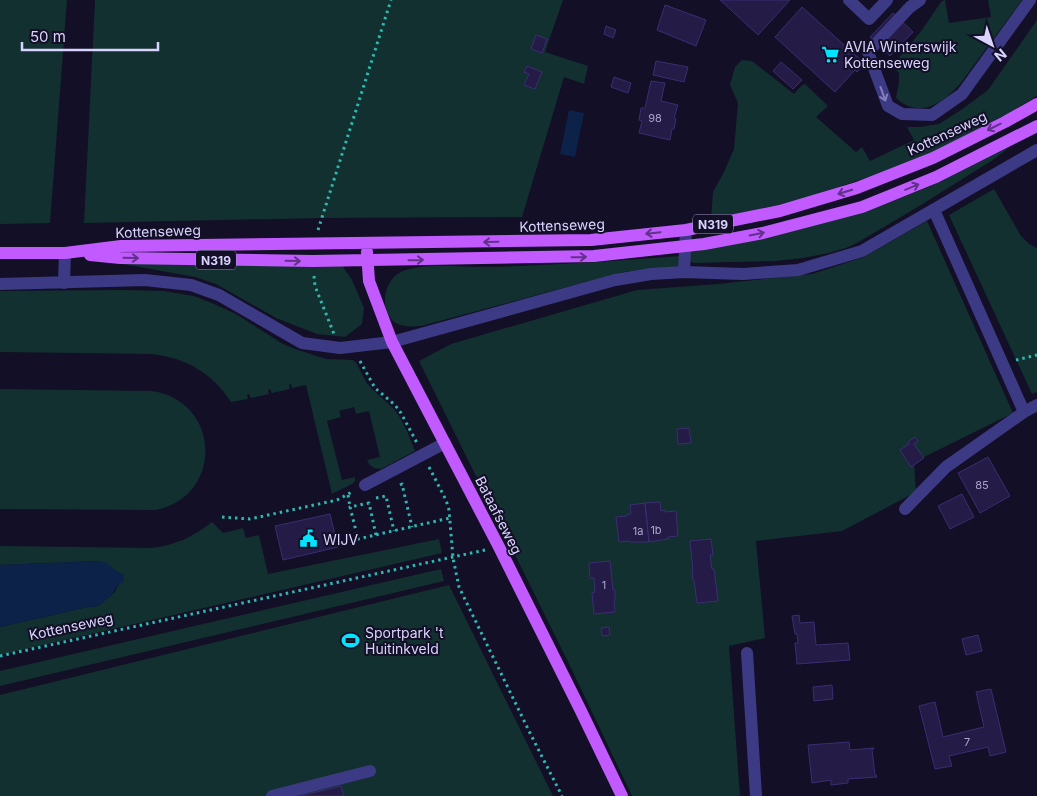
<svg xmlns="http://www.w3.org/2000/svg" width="1037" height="796" font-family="Inter,sans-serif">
  <rect width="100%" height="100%" fill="#130f26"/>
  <path fill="#12302f" d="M0,0h67l-17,223 -50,1z
    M95,0h468l-18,52 43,14 -4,18 -20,-7 -42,140 -201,1 -237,5z
    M944,0h1l4,23 42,-6 -3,-17h34l-62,84c-18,20 -41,35 -64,14l3,-16v-9l-6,-6 4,-7 25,-30 19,-28z
    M1037,20v76l-32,19 -75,39 -40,16 -98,32 -81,17 2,-27 11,-20 10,-23 4,-46 -8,-18 5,-18 7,-7 10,1 42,33 8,-9 3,-1 23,22 -12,11 40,35 6,-5 8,14 44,-21 -7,-13h13l19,-3 22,-14 27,-20z
    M1011,146l-15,12 -80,50 -59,35 -11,5 -17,5 -26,5 -28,3 -81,2 -4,-2 1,-11 197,-47 43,-17z
    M994,189l27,47 8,8 8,4v144l-5,2 -83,-179z
    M927,221l86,192 -99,49 2,30 -74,39 -86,10 9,97 -36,8 11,150h-108l-61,-128 -152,-307 32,-17 186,-54 81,-6 94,-10 52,-17z
    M680,256l-2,12h-20l-35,4 -202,54c-10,1 -22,1 -29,-6 -14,-15 -6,-45 14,-50 28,-8 58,-2 87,-3 63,-2 125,-6 187,-11z
    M101,260l241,4 3,6 7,10 12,28 -2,16 -17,13 -28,-3 -41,-16 -60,-34 -21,-7z
    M125,290l38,1 31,5 20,8 22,10 47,30 12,5 31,10 27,1 4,4 9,18 6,7 22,20 5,7 8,15 8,20 -34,18c-7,0 -12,-3 -14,-9l13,-3 -11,-46 -13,3 -2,-7 -15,4 2,6 -14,4 15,59 13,-3v4l-3,3 -20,10 -26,-109 -14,3 -1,-4 -2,1 1,4 -18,4 -2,-4 -2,1 1,4 -18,4 -2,-4h-2l1,5 -17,3c-19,-29 -45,-44 -79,-48l-152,-2v-61z
    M0,389l152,2c69,10 72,105 4,119l-156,-1z
    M212,522l11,11 20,-5 3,10 13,-3 9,39 171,-35 3,14 -442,102v-28l83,-19 15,-2 17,-14 3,-7 5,-4 -8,-11 -16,-9 -99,4v-19l150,2c24,-2 43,-11 62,-26z
    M441,569l3,12 -444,105v-15z
    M449,585l104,211h-553v-101z"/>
  <path fill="#0c2248" d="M569,110l15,3 -9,44 -15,-3z
    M99,561l8,2 8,7 9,5v6l-6,4 -7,11 -13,10 -15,2 -83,19v-62z"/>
  <path fill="#241b47" stroke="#3b2d73" d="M720,0h70l-32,35z
    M665,5l41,15 -10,26 -39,-16z
    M802,7l61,55v4l-6,6 -2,-2 -20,22 -60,-55z
    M893,13l20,19 -23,24 -20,-19z
    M606,26l10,4 -3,8 -9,-4z
    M536,35l11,4 -5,14 -11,-4z
    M656,61l32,6 -4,15 -31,-7z
    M781,62l21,18 -9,9 -20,-18z
    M527,66l15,6 -7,17 -11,-4 5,-11 -5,-2z
    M614,77l17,6 -3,10 -17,-6z
    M651,81l14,2 -4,18 17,4 -4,13 2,1 -2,10h-2l-2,11 -31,-7 3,-12 -3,-1 2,-12h4z
    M689,428l2,15 -13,1 -1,-15z
    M915,437l3,4 -4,3 10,14 -13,9 -11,-17 9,-6 -1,-2z
    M988,457l22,39 -30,17 -22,-40z
    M962,494l12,23 -24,12 -12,-23z
    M660,502l1,9 4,-1v2l11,-1 2,25 -10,1v2l-19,3 -4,-39z
    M645,503l4,39h-19l-1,-1 -10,1 -3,-25 11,-1v-2h4l-1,-9z
    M330,514l8,33 -55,13 -8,-34z
    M711,539l2,16h-3l2,14h2l4,32 -21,2 -3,-23h-1l-1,-9h1l-3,-30z
    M610,561l3,29h2v9l-1,1 1,12 -21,2 -2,-21 3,-1 -1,-14h-4l-1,-15z
    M799,615l1,8 14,-1 2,23 32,-2 2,17 -53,4 -2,-21h3l-1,-9h-2l-3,-18z
    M609,627l1,8 -8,1 -1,-8z
    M978,635l4,16 -16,4 -4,-16z
    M832,685l1,14 -19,2 -1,-14z
    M991,689l15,63 -16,4 -2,-9 -39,9 3,10 -17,3 -16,-63 16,-4 8,35 41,-10 -8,-35z
    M849,742l1,8 24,-2v1h-2l3,26h1l1,2 -29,2v4l-17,2v-5l-19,3 -4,-38z
    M341,786l3,10h-44z"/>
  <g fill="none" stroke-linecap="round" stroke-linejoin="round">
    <path stroke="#2fb8b0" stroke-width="3" stroke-dasharray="2.5 4" stroke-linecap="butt" d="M318,230l73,-230
      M314,276l1,10 19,48
      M1016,360l21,-5
      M360,361l15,27 20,17 6,8 16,30
      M429,467l17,33 3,10 4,48 6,29 71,146 32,63
      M400,485l2,-1 10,43
      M348,495l2,12
      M376,498l10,-2 8,35
      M222,517l28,2 87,-19 15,-8
      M376,535l-7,-32 -19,4 8,32c30,-7 61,-14 92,-21
      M0,656l485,-106"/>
    <path stroke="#3d3a85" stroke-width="12" d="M849,0l20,19 18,-19
      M920,0l-10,7 -42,45 20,54 14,8 30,1 30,-21 68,-94
      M934,210l90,202
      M684,272l2,-42
      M64,283l1,-30
      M0,284l145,-4 46,5 28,10 83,48 38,5 52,-6 223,-62 36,-6 33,-2 59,2 55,-4 64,-19 175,-101
      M365,485l80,-42
      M905,509l41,-42 78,-55 13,-7
      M747,653l9,143
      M272,796l98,-25"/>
    <path stroke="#c25bff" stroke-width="12" d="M367,252l2,29 23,61 107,205 81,162 42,87
      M0,253h65l56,-7 470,-6 95,-10 94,-19 77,-23 76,-30 72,-36 32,-18
      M90,255l30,3 193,3 281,-5 110,-12 59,-11 99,-26 74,-30 101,-51"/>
  </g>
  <defs><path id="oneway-shaft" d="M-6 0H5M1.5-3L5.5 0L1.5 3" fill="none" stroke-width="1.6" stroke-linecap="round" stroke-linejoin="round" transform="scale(1.25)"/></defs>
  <use stroke="#837fbc" href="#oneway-shaft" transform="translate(883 94) rotate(70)"/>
  <g stroke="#623188">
    <use href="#oneway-shaft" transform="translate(994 127) rotate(154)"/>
    <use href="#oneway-shaft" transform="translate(912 187) rotate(-22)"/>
    <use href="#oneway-shaft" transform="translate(845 192) rotate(163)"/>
    <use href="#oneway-shaft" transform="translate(653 233) rotate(174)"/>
    <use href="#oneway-shaft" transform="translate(757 234) rotate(-11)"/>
    <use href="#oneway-shaft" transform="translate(491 242) rotate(179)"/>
    <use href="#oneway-shaft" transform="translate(579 257) rotate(-1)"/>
    <use href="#oneway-shaft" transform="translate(131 258) rotate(1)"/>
    <use href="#oneway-shaft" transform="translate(416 260) rotate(-1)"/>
    <use href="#oneway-shaft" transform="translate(293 261) rotate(1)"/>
  </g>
  <defs>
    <symbol id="supermarket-bare" viewBox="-9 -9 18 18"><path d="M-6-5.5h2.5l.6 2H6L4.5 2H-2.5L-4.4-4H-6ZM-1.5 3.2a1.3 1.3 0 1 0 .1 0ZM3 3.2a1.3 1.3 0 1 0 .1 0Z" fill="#00e5ff" stroke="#130f26" stroke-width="2.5" paint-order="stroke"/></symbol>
    <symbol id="civic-bare" viewBox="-9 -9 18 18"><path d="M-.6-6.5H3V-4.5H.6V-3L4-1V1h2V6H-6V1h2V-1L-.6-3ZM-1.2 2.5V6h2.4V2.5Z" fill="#00e5ff" stroke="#130f26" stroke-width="2.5" paint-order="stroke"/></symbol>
    <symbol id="stadium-bare" viewBox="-9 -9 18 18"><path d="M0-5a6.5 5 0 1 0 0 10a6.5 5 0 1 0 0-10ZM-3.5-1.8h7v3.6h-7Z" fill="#00e5ff" stroke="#130f26" stroke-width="2.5" paint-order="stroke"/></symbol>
  </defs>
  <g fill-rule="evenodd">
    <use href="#supermarket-bare" x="818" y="42" width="25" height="25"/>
    <use href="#civic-bare" x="296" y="526" width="25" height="25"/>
    <use href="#stadium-bare" x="338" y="628" width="25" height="25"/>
  </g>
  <g text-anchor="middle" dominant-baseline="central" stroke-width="4" stroke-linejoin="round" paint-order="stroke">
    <g font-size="11" fill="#aca6d1">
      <text x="655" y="118">98</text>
      <text x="982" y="485">85</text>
      <text x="656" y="530">1b</text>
      <text x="638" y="531">1a</text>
      <text x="604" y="585">1</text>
      <text x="967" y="742">7</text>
    </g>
    <g fill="#130f26" stroke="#9e99be" stroke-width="1">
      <rect x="693" y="214.5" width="40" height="19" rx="4"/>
      <rect x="196" y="250.5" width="40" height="19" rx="4"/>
    </g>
    <g font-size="12" font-weight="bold" fill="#d9d4ff">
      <text x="713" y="224">N319</text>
      <text x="216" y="260">N319</text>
    </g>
    <g font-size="14" fill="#d9d4ff" stroke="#130f26" text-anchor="start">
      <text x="844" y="46">AVIA Winterswijk<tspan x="844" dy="16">Kottenseweg</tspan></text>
      <text x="323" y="539">WIJV</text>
      <text x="365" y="632">Sportpark 't<tspan x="365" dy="16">Huitinkveld</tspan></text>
    </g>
    <g font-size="14" fill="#d9d4ff" stroke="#130f26">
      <text transform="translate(947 133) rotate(-25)">Kottenseweg</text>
      <text transform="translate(562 225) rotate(-2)">Kottenseweg</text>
      <text transform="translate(158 231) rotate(-2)">Kottenseweg</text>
      <text transform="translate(499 515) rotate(63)">Bataafseweg</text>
      <text transform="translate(71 626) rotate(-12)">Kottenseweg</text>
    </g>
  </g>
  <g transform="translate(992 45) rotate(140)" stroke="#130f26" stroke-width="4" paint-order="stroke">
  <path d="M0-4L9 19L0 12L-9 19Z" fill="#d9d4ff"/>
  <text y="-8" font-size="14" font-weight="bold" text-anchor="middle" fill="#d9d4ff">N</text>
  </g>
  <path d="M22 42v8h136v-8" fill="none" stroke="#d9d4ff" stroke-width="2.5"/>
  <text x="30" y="42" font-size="15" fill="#d9d4ff" stroke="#130f26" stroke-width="4" paint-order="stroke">50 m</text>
</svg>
